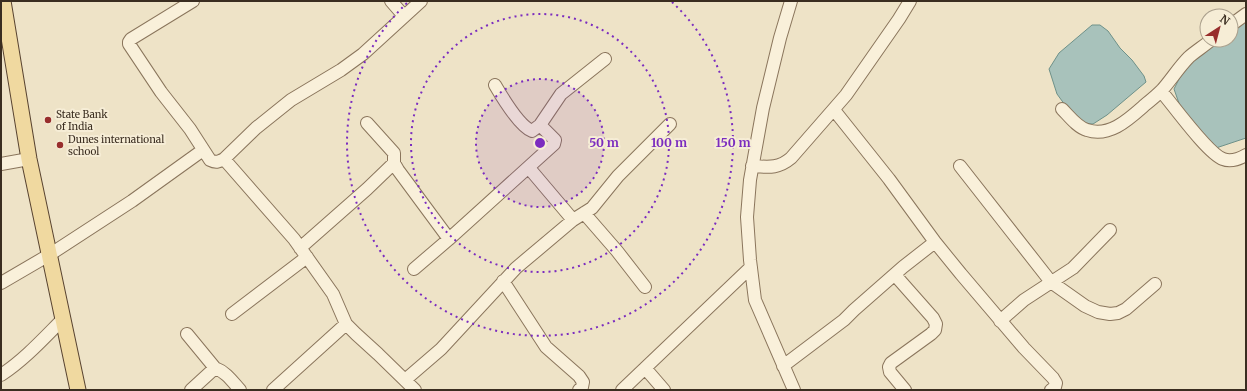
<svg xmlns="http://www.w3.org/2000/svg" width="1247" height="391" font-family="Merriweather,serif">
  <rect width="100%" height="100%" fill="#eee3c7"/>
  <path fill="#a8c2bb" stroke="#6e9189" d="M1246,20v118l-30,10 -6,-3 -29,-36 -7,-20 9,-18 7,-8 27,-23h14v-10z
    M1092,25h8l8,6 12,17 12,12 12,16 2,6 -39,33 -14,9 -10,-1 -18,-18 -8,-11 -8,-25 10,-16z"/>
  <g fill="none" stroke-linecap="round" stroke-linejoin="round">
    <defs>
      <path id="minor" d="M193,1l-62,38 -2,3v2l32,48 29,37 20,31c6,3 8,2 14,-1l70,80 39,55 13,30 10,10 22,20 37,36
        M391,1l13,15
        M791,1l-11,37 -17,70 -13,72 -3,37 3,43 5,40 39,90
        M1231,25l15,-11
        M1161,91c12,14 47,63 62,68 7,3 16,0 23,-4
        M1062,109c7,7 15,18 25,21 23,8 43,-12 59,-26 5,-4 11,-9 16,-14 9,-10 17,-23 27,-33 7,-6 15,-11 22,-17
        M834,110l55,69 46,63 26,32 63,74 29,30 3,5 -1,4 -4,3
        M367,123l27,30v10l4,7 51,69
        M540,125l21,-31 44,-35
        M224,159l32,-31 35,-28 50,-30 22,-16 58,-53
        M1,164l28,-5
        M752,166c16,1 26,3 39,-8l55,-63 53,-76 11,-18
        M960,166l91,116 34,24 13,6 12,2 8,-1 8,-4 29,-25
        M529,168l44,52
        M584,213l33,38 28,36
        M300,248l67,-59 27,-26
        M414,269l35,-30 105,-95 1,-4 -15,-15 -8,6c-13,-5 -30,-34 -37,-46
        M895,275l38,43 3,6 -1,6 -4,4 -40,29 -2,4 1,5 15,18
        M503,281l43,66 33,29 4,6 -1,5 -3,3
        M1,283l48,-28 83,-54 71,-51
        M232,314l75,-57
        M1000,321l24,-21 49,-32 37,-38
        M187,334l28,34c11,4 17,13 25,22
        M783,366l61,-46 10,-10 49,-43 32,-25
        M645,368l19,22
        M1,375c23,-15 42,-36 62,-56
        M405,380l36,-31 75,-81 57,-48 19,-12 26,-32 52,-52
        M191,390l24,-22
        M273,390l73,-66
        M622,390l129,-123"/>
      <path id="major" d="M3,1l26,158 49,231"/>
    </defs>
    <use href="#minor" stroke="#8a755c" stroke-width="14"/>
    <use href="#major" stroke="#584330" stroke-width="17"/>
    <use href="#minor" stroke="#f9f0da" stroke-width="12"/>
    <use href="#major" stroke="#f0d9a0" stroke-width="15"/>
  </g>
  <circle cx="540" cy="143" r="64" fill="#7b2cbf" fill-opacity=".12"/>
  <g fill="none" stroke="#7b2cbf" stroke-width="2" stroke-dasharray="2 4">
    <circle cx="540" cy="143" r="64"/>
    <circle cx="540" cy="143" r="129"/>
    <path d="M672 2A193 193 0 1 1 408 2"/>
  </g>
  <g fill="#982e2d" stroke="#f6edd6" stroke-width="1.5">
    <circle cx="48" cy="120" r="4"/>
    <circle cx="60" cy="145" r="4"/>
  </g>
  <g text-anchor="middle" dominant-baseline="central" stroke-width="4" stroke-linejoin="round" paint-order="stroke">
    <g font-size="10" fill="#3a2d20" stroke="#f6edd6" text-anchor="start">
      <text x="56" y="114">State Bank<tspan x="56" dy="12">of India</tspan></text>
      <text x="68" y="139">Dunes international<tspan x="68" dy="12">school</tspan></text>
    </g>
  </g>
  <circle cx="540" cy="143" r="6" fill="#7b2cbf" stroke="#f6edd6" stroke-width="2"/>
  <g font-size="12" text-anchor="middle" font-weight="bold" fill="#7b2cbf" stroke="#f6edd6" stroke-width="4" stroke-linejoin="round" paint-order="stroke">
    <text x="604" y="147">50 m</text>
    <text x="669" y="147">100 m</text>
    <text x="733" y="147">150 m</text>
  </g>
  <rect width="1247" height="391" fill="none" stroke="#3a2d20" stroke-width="4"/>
  <g transform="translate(1219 28) rotate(36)"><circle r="19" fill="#f6edd6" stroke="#aba08d"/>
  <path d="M0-3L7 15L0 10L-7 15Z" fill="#982e2d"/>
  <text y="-6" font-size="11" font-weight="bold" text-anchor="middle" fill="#3a2d20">N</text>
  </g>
</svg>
